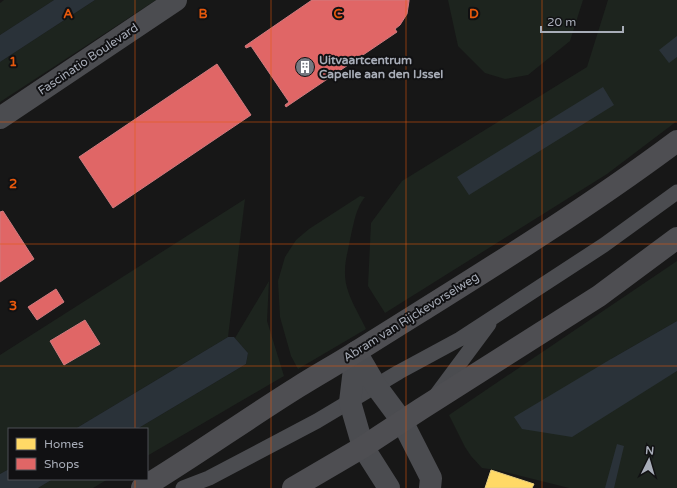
<svg xmlns="http://www.w3.org/2000/svg" width="677" height="488" font-family="'Varela Round',sans-serif">
  <rect width="100%" height="100%" fill="#171717"/>
  <path fill="#1d241e" d="M4,0h50l-54,35v-32z
    M95,0h61l-156,102v-40z
    M448,0h135l-13,41 -42,34 -23,4 -20,-6 -27,-27z
    M608,0h69v121l-70,53 -222,139 -17,-27 3,-63 31,-42 185,-114z
    M360,196l5,1c-9,11 -11,25 -14,38 -2,12 -6,24 -6,36 -1,21 13,40 21,58l-68,40 -7,-13 -11,-39 -2,-36 7,-24 11,-17 13,-11z
    M245,199l-17,138 -153,92h-66v40l-9,5v-119z
    M677,261v60l-66,38 51,21 15,-9v117h-108l-72,-18 -15,-2 -11,-12 -6,-9 -16,-32z
    M269,281l-2,40 17,55 -137,80v-27h-10l109,-65 2,-11 -13,-15z
    M53,479h55l-15,9h-55z"/>
  <path fill="#2a3239" d="M54,0h41l-95,62v-27z
    M677,36v21l-8,6 -10,-13z
    M603,87l11,18 -145,90 -12,-18z
    M677,321v50l-105,66 -50,-8 -8,-12 97,-58z
    M228,337h6l14,16 -2,11 -109,65h-62z
    M617,444l7,2 -10,42h-9z
    M9,469v10h44l-15,9h-38v-14z"/>
  <path fill="#ffd966" stroke="#e5cc7f" d="M491,470l43,14 -2,4h-47z"/>
  <path fill="#e06666" stroke="#cf7b7f" d="M312,0h97v1l-2,13 -7,11 -5,4 2,3 -111,75 -1,-2 4,-3 -38,-56 -5,2 -1,-2z
    M217,64l34,51 -138,93 -34,-51z
    M3,211l31,48 -34,23v-70z
    M56,289l8,13 -27,18 -9,-13z
    M85,320l15,24 -36,21 -14,-24z"/>
  <g fill="none" stroke-linecap="round" stroke-linejoin="round">
    <path stroke="#4b4c50" stroke-width="15" d="M437,394l52,-70
      M183,488l26,-10 108,-57 82,-49 61,-33 144,-94 73,-53"/>
    <path stroke="#4b4c50" stroke-width="22" d="M0,118l176,-118
      M356,352l20,34 26,35 29,57 -1,10
      M356,352l-6,50 13,45 26,41"/>
    <path stroke="#4e4e52" stroke-width="22" d="M142,488c53,-32 103,-68 156,-101 19,-12 39,-23 58,-35 108,-68 218,-134 321,-211
      M293,488l70,-41 58,-38 178,-113 78,-58"/>
  </g>
  <path fill="none" stroke="#e8590c" stroke-width="1" stroke-opacity="0.55" d="M135,0v429M271,0v488M406,0v488M542,0v488M0,122h677M0,244h677M0,366h677M135,479v9"/>
  <defs>
    <symbol id="building-disc" viewBox="-11 -11 22 22"><circle r="9.5" fill="#757880" stroke="#111113"/><path d="M-4-6H4V6H1V3H-1V6H-4ZM-2.5-4.3h1.7v1.8h-1.7ZM.8-4.3h1.7v1.8H.8ZM-2.5-1h1.7V.8h-1.7ZM.8-1h1.7V.8H.8Z" fill="#fff"/></symbol>
  </defs>
  <g fill-rule="evenodd">
    <use href="#building-disc" x="294" y="56" width="22" height="22"/>
  </g>
  <g text-anchor="middle" dominant-baseline="central" stroke-width="4" stroke-linejoin="round" paint-order="stroke">
    <g font-size="12" fill="#a8adb8" stroke="#111113">
      <text transform="translate(88 59) rotate(-34)">Fascinatio Boulevard</text>
      <text transform="translate(411 317) rotate(-32)">Abram van Rijckevorselweg</text>
    </g>
    <g font-size="12" font-weight="bold" fill="#a8adb8" stroke="#111113" text-anchor="start">
      <text x="319" y="60">Uitvaartcentrum<tspan x="319" dy="14">Capelle aan den IJssel</tspan></text>
    </g>
  </g>
  <g font-size="13" text-anchor="middle" font-weight="bold" fill="#e8590c" stroke="#111113" stroke-width="4" stroke-linejoin="round" paint-order="stroke">
    <text x="68" y="18">A</text>
    <text x="203" y="18">B</text>
    <text x="338" y="18">C</text>
    <text x="474" y="18">D</text>
    <text x="13" y="66">1</text>
    <text x="13" y="188">2</text>
    <text x="13" y="310">3</text>
  </g>
  <rect x="8" y="428" width="140" height="52" fill="#111113" stroke="#4d4f55"/>
  <rect x="16" y="438" width="20" height="12" fill="#ffd966" stroke="#4d4f55"/>
  <text x="44" y="448" font-size="12" fill="#a8adb8">Homes</text>
  <rect x="16" y="458" width="20" height="12" fill="#e06666" stroke="#4d4f55"/>
  <text x="44" y="468" font-size="12" fill="#a8adb8">Shops</text>
  <g transform="translate(649 460) rotate(5)" stroke="#111113" stroke-width="3" paint-order="stroke">
  <path d="M0-3L7 15L0 10L-7 15Z" fill="#a8adb8"/>
  <text y="-6" font-size="11" font-weight="bold" text-anchor="middle" fill="#a8adb8">N</text>
  </g>
  <path d="M541 26v6h82v-6" fill="none" stroke="#a8adb8" stroke-width="2"/>
  <text x="547" y="26" font-size="12" fill="#a8adb8" stroke="#111113" stroke-width="3" paint-order="stroke">20 m</text>
</svg>
